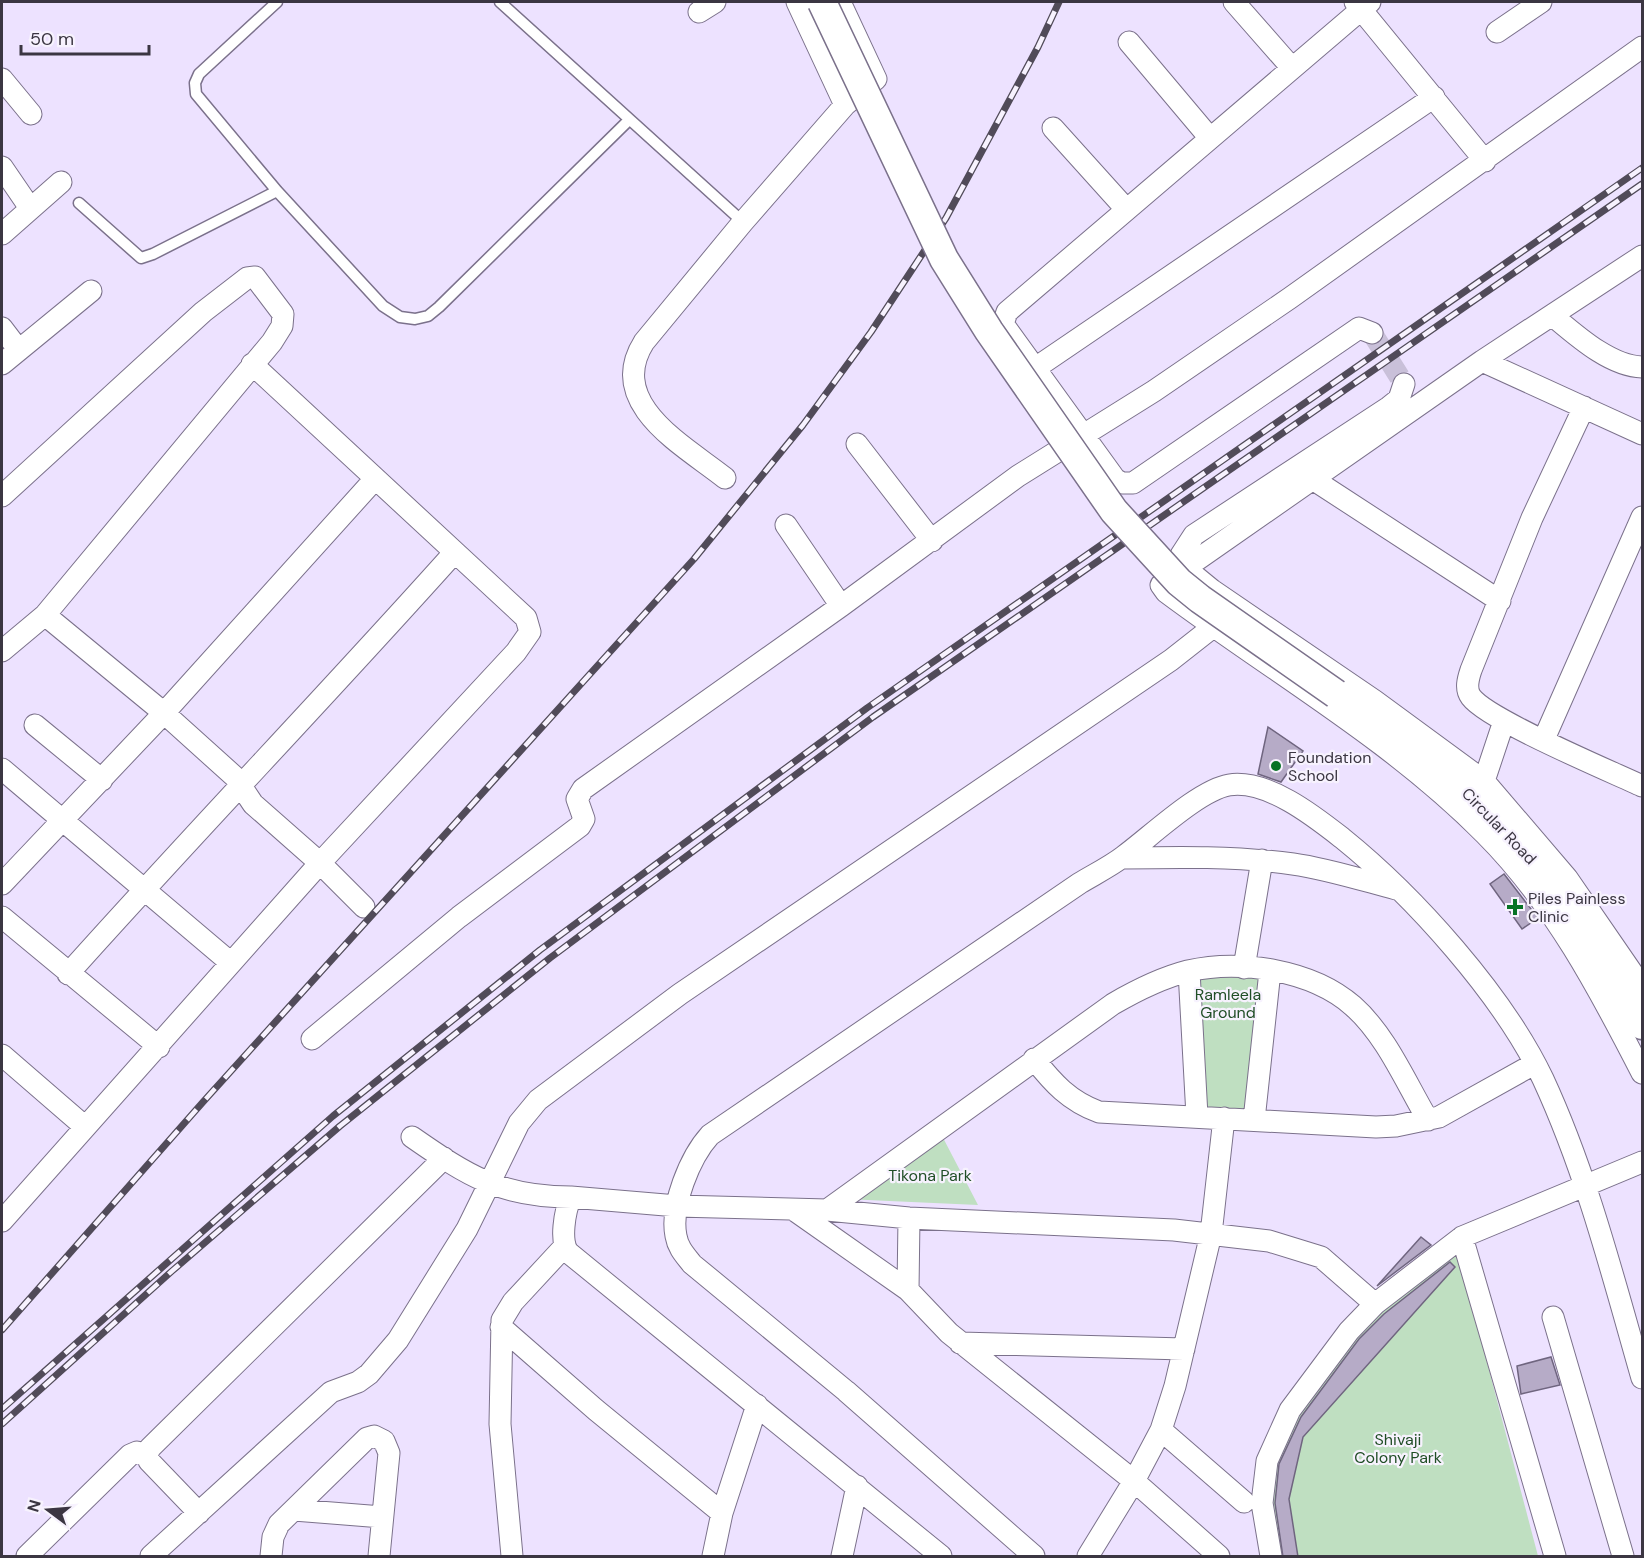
<svg xmlns="http://www.w3.org/2000/svg" width="1644" height="1558" font-family="'DM Sans',sans-serif">
  <rect width="100%" height="100%" fill="#ede2ff"/>
  <path fill="#bfdfc1" d="M1192,972l72,2 -13,142 -50,-3z
    M940,1132l38,73 -133,-6z
    M1453,1233l85,323h-266l-5,-95 23,-51z"/>
  <path fill="#b6abc7" stroke="#6f657f" stroke-width="1.5" d="M1268,727l35,24 -22,31 -23,-8z
    M1504,874l34,44 -16,11 -32,-45z
    M1421,1237l10,8 -54,41z
    M1450,1262l5,5 -152,170 -14,62 9,58h-15l-8,-54 4,-39 22,-47 58,-78 25,-25z
    M1551,1357l9,28 -39,9 -4,-28z"/>
  <g fill="none" stroke-linecap="round" stroke-linejoin="round">
    <path stroke="#c9c0d9" stroke-width="21" stroke-dasharray="21 10" stroke-linecap="butt" d="M1372,333l32,51"/>
    <defs>
      <path id="service" d="M277,2l-78,72 -4,9 1,11 81,97 106,115 17,11 15,2 13,-3 11,-9 190,-187
        M500,2l243,220
        M79,203l62,55 12,-4 124,-63"/>
      <path id="minor" d="M797,2l48,103
        M1234,2l58,66
        M1355,2l130,159
        M1370,2l-363,310 -4,12 112,155 7,4h11l226,-155 13,5
        M699,12l16,-10
        M1497,32l44,-30
        M1129,42l80,95
        M2,79l29,35
        M1053,128l73,81
        M2,167l28,41
        M2,234l59,-52
        M1642,256l-160,105 -321,224 5,7c107,80 225,147 319,242 68,68 114,155 157,239
        M1553,316c24,20 57,50 89,51
        M2,328l16,21
        M1482,361l160,73
        M2,364l89,-73
        M1034,369l400,-272
        M1404,384l-5,15 -10,8 -195,128 -13,20 3,12 28,23 163,111 109,80 83,97 75,109
        M1584,407l-52,111 -61,152c-3,9 -6,19 0,27 17,23 139,74 171,89
        M857,444l75,97
        M725,478c-40,-32 -120,-74 -81,-136l99,-120 102,-117 31,-26 -36,-77
        M1311,478l189,123
        M2,496l201,-184 44,-34 8,-1 28,37 -1,12 -10,16 -227,273 -43,36
        M786,525l55,81
        M45,615l119,98 71,64 18,27 67,59 44,44
        M35,725l67,55
        M1544,739l98,-222
        M2,769l229,194
        M1484,781l20,-60
        M1122,858c57,-1 114,-2 171,6 35,5 69,16 103,25
        M2,884l162,-171 210,-233
        M2,917l157,130
        M1244,968l18,-108
        M1189,971l8,145
        M68,974c127,-142 259,-279 386,-421
        M312,1039l147,-122 121,-91 4,-7 -7,-20 6,-10 258,-183 177,-130 136,-85 136,-93 352,-251
        M2,1055l82,71
        M1034,1059c19,24 35,42 65,53l277,15 20,-1 43,-9 95,-53
        M1254,1120l16,-149
        M412,1137c56,39 89,60 159,60
        M794,1210l114,80 41,43 185,148 85,75
        M827,1210l286,-206c24,-14 48,-26 75,-33 52,-12 124,-1 165,35 33,29 53,77 75,114
        M2,1221l318,-358 196,-211 14,-20 -4,-14 -274,-254
        M1462,1237l93,319
        M908,1290l1,-72
        M1553,1317l70,239
        M501,1327l95,83 126,103
        M960,1343l224,6
        M1161,1430l83,72
        M294,1510l88,7
        M199,1513l-50,-52 -2,-6 3,-7 294,-290
        M27,1556l103,-101 7,-3 10,3
        M151,1556l180,-164 27,-10 11,-8 29,-34 69,-111 52,-106 19,-23 142,-106 491,-334 42,-33
        M271,1556l2,-19 6,-13 88,-86 7,-2 10,5 5,12 -10,103
        M512,1556l-12,-132 2,-104 11,-18 51,-55
        M713,1556l9,-43 35,-108
        M842,1556l15,-70
        M941,1556l-372,-303c-10,-10 -4,-43 2,-56l106,9 150,4 82,8 265,12 95,11 52,16 54,47
        M1034,1556l-188,-165 -154,-127c-7,-9 -14,-16 -16,-28 -6,-30 14,-79 34,-101l370,-252c15,-9 31,-17 44,-27 26,-19 75,-66 105,-71 38,-6 85,31 113,53 72,58 161,157 201,241 44,95 70,198 99,299
        M1088,1556l46,-75 27,-51 14,-44 36,-152 13,-116
        M1271,1556l-9,-53 5,-42 23,-51 59,-79 26,-27 87,-67 180,-75"/>
      <path id="secondary" d="M1336,694l114,82 72,72 58,72 62,105"/>
    </defs>
    <use href="#service" stroke="#7b718b" stroke-width="13"/>
    <use href="#minor" stroke="#7b718b" stroke-width="23"/>
    <use href="#secondary" stroke="#7b718b" stroke-width="31"/>
    <use href="#service" stroke="#fff" stroke-width="10"/>
    <use href="#minor" stroke="#fff" stroke-width="21"/>
    <use href="#secondary" stroke="#fff" stroke-width="28"/>
    <defs>
      <path id="rail" d="M2,1330l201,-228 491,-543 109,-134 68,-93 75,-114 92,-171 21,-45
        M2,1409l331,-293 207,-166 327,-242 775,-540
        M2,1424l170,-153 168,-145 210,-168 323,-241 769,-533"/>
    </defs>
    <use href="#rail" stroke="#514b59" stroke-width="7"/>
    <use href="#rail" stroke="#f7f2fe" stroke-width="4.5" stroke-dasharray="14" stroke-linecap="butt"/>
    <defs>
      <path id="secondary-bridge" d="M822,2l122,257 45,72 125,180 65,71 21,17 136,95"/>
    </defs>
    <use href="#secondary-bridge" stroke="#7b718b" stroke-width="31" stroke-linecap="butt"/>
    <use href="#secondary-bridge" stroke="#fff" stroke-width="28"/>
  </g>
  <g fill="#077326" stroke="#f7f2fe" stroke-width="2">
    <circle cx="1276" cy="766" r="6"/>
    <path d="M1512 898h6v6h6v6h-6v6h-6v-6h-6v-6h6z"/>
  </g>
  <g text-anchor="middle" dominant-baseline="central" stroke-width="4.5" stroke-linejoin="round" paint-order="stroke">
    <g font-size="16" fill="#3b3642" stroke="#f7f2fe" text-anchor="start">
      <text x="1288" y="757">Foundation<tspan x="1288" dy="18">School</tspan></text>
      <text x="1528" y="898">Piles Painless<tspan x="1528" dy="18">Clinic</tspan></text>
    </g>
    <g font-size="16" fill="#3b3642" stroke="#f7f2fe">
      <text transform="translate(1499 826) rotate(46)">Circular Road</text>
    </g>
    <g font-size="16" fill="#204e26" stroke="#f7f2fe">
      <text x="1228" y="994">Ramleela<tspan x="1228" dy="18">Ground</tspan></text>
      <text x="930" y="1175">Tikona Park</text>
      <text x="1398" y="1439">Shivaji<tspan x="1398" dy="18">Colony Park</tspan></text>
    </g>
  </g>
  <rect width="1644" height="1558" fill="none" stroke="#3b3642" stroke-width="6"/>
  <g transform="translate(48 1510) rotate(286)" stroke="#f7f2fe" stroke-width="4.5" paint-order="stroke">
  <path d="M0-4.5L10 22L0 15L-10 22Z" fill="#3b3642"/>
  <text y="-9" font-size="16" font-weight="bold" text-anchor="middle" fill="#3b3642">N</text>
  </g>
  <path d="M21 45v9h128v-9" fill="none" stroke="#3b3642" stroke-width="3"/>
  <text x="30" y="45" font-size="18" fill="#3b3642" stroke="#f7f2fe" stroke-width="4.5" paint-order="stroke">50 m</text>
</svg>
